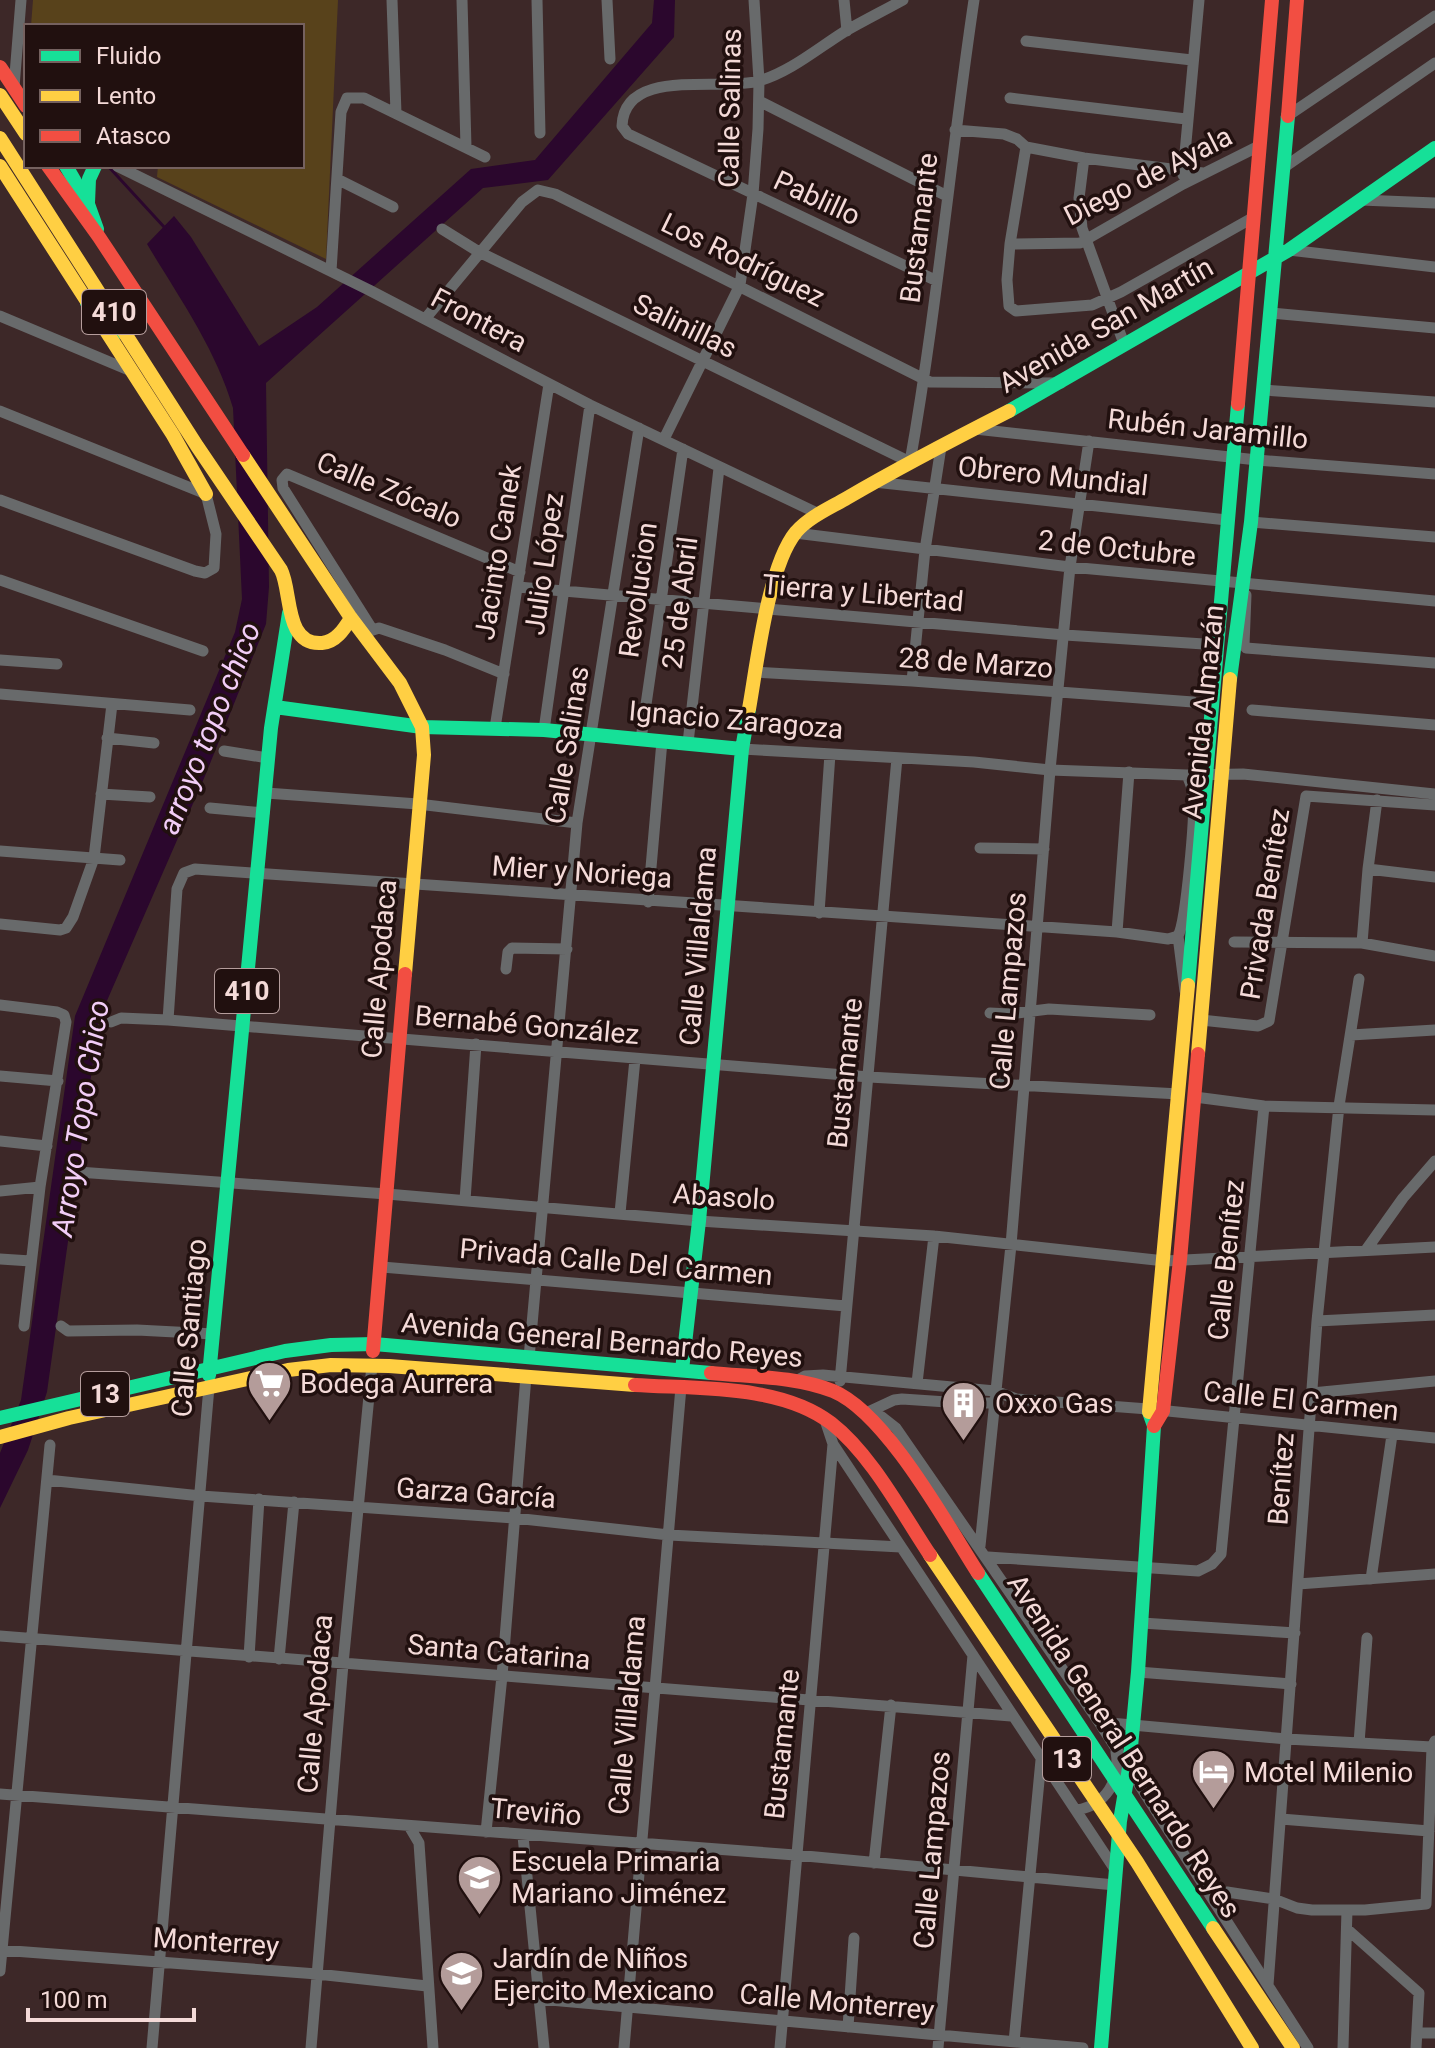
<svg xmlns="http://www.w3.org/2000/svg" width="1435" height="2048" font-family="Roboto,sans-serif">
  <rect width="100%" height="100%" fill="#3d2828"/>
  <path fill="#58421b" d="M33,0h305l-12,259 -169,-82 1,-11h144v-140h-271z"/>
  <path fill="#2b072d" d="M654,0h21l-1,37 -126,143 -65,8 -217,195 3,204 -3,37 -61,152 -106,243 -52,373 -19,58 -28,58v-55l21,-53 54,-384 160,-384 7,-33 -9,-191c-17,-59 -55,-112 -86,-164l27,-28 17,21 68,109 58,-39 154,-138 64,-9 117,-137z"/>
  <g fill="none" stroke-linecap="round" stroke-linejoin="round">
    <path stroke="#2b072d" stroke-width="3" d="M108,166l57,62"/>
    <path stroke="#686a6b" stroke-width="11" d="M392,0l4,113
      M462,0l4,147
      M537,0l3,133
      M607,0l3,59
      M844,0l3,31
      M903,0c-20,11 -40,21 -59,32 -27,17 -54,40 -85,49 -37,11 -135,-15 -137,45l6,8 309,147
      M1026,41l166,19
      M14,87l7,-87
      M1010,98l176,21
      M759,101l188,95
      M1286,117l149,-101
      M955,130l49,4 13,5 9,8 58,11 119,15
      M1026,147l-16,97 -3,36 2,26 7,5 76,-6 29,-13 133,-75
      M1084,158l-5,40 3,30 42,116
      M117,166l252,124 221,115 229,109
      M1283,168l152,-105
      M1183,175l16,-175
      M337,179l56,28
      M1361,200l74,3
      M442,229l37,23 431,210c27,-153 41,-308 64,-462
      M1010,244l70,-1 103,-59 76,-38
      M1289,250l146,17
      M331,271l10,-159 6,-14h17l121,59
      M1271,313l164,15
      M0,316l131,55
      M425,319l97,-117 16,-12 17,4 375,188 131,1
      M1264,390l171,12
      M0,411l206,83 10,40 -2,34 -9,5 -10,-2 -195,-71
      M975,429l282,31 178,14
      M664,439l76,-154 13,-91 5,-65 1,-48 -5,-81
      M874,482l353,38
      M1251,522l184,15
      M795,533l275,34 365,34
      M0,580l203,71
      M518,587l547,48 139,9
      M1246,595l-2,50 2,3 189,15
      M372,629l-89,-141 -1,-8 5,-6 233,98
      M370,631l9,-3 66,22 59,24
      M0,660l57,4
      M754,672l158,9 281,21
      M912,681l13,-131 16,-103
      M0,694l190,16
      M1252,710l183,15
      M495,728l54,-344
      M544,730l46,-325
      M107,738l47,5
      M641,739l42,-290
      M688,743l31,-275
      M742,749l232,13 76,8 137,5 56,-1 192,20
      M224,751l44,7
      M266,793l152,11 159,19
      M101,794l49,3
      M210,808l54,5
      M980,848l64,1
      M0,851l120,9
      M1368,869l67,8
      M648,902l14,-161
      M819,913l11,-159
      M0,924l60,6 6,-2 7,-11 21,-59 18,-154
      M1117,932l12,-160
      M1178,936l7,55
      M1234,942l128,1 73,13
      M1362,943l6,-74 9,-69
      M506,969l2,-17 4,-4 55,1
      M0,1005l57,7 7,3 2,7 -26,165 -16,139
      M990,1013l19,1 40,-5 101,6
      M168,1020l9,-131 7,-16 11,-4 922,63 51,7 10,-3c8,-14 18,-125 15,-143 -1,-7 -4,-13 -6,-18
      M1201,1020l57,6 11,-5 37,-225 129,9
      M111,1022l10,-4 47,2 701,57 310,17
      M1351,1035l84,-5
      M0,1076l58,5
      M1195,1097l69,9 171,4
      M0,1141l47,5
      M78,1172l309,22 312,27 235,15 231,25 270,-14
      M0,1191l40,-4
      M465,1200l11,-156
      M620,1213l15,-154
      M1366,1250l37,-52 32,-37
      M0,1259l31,2
      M382,1267l464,39
      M1317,1321l118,-6
      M61,1326l7,5 69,-1 77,4
      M529,1358l48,-535 62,-395
      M796,1381l9,-5 18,-1 172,16 21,8 132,10 287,29
      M840,1381l57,-623
      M917,1383l17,-147
      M1312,1393l123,-12
      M866,1413l28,-13 8,-1 60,4h36
      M869,1416l13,1 14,11 203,294 209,326
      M825,1420l8,24 283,427
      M47,1480l154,16 313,22 155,17 232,12
      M980,1546l31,-301 39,-475 20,-203 19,-126
      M988,1557l210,14 14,-7 9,-10 43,-448
      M1371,1579l21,-144
      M1298,1584l137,-10
      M1142,1623l153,10
      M0,1636l1011,80
      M249,1657l10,-158
      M279,1659l15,-157
      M1138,1672l153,12
      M1099,1722l188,17 145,8
      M1359,1743l8,-105
      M0,1794l795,61 320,30
      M1077,1810c29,-5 44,-30 39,-58
      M1281,1819l148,12
      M409,1826l10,17 14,205
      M486,1832l16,-156 24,-300
      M523,1836l21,212
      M874,1863l17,-158
      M1227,1892l47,7 23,9 15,2h53l61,-6 6,-157 3,-6
      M1347,1929l72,64 -3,55
      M0,1950l317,24 110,12
      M0,1971l50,-526
      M1268,1985l49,-664 22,-215 20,-127
      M539,1999l544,49
      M848,2027l6,-89
      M1418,2033h17
      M1014,2042l27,-282
      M152,2048l57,-661
      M311,2048l32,-384 29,-299
      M624,2048l57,-661
      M780,2048l53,-604
      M938,2048l35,-393
      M1343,2048l4,-138"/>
    <path stroke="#16e098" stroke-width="14" d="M66,166l22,38 9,25
      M88,203l1,-24 6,-13
      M87,303l12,7 18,22
      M1009,411l280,-161 146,-102
      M1230,679l21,-157 37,-406
      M275,707l147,20 122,3 198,19
      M1188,985l50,-581
      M682,1370l17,-149 43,-472 7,-40
      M209,1375l62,-647 18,-115
      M0,1418l285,-67 46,-6 43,-1 337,29
      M978,1573l235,355
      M1101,2048l19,-227 9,-53 9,-96 16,-246 -5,-14"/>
    <path stroke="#ffcf43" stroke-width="14" d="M0,95l26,39
      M0,138l197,308 84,124c11,21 3,76 41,73 14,-1 22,-14 29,-25
      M0,166l173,269 33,59
      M243,455l108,163 49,65 22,44 2,28 -19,219
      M749,709c8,-45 19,-143 47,-177 13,-15 34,-24 51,-34 53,-31 107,-59 162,-87
      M1198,1054l32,-375
      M1149,1412l39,-427
      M0,1437l69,-19 219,-48 43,-5 58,1 246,19
      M930,1555l207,307 115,186
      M1213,1928l80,120"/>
    <path stroke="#f24e42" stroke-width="14" d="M0,67l26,39
      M1288,116l9,-116
      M48,166l51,71 144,218
      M1238,404l34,-404
      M373,1351l32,-377
      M711,1373c40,4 84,3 122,18 53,22 113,132 145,182
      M635,1385c61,4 145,-1 196,38 40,31 71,90 99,132
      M1154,1426l9,-15 17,-151 18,-206"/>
  </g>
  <defs>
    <symbol id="supermarket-pin" viewBox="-11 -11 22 30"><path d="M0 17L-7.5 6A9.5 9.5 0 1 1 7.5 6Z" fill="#b49c9a" stroke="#21100f"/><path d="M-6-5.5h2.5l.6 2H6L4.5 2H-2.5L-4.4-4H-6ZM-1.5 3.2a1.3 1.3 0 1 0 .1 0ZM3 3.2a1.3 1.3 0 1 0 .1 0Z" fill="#fff"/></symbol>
    <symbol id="building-pin" viewBox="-11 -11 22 30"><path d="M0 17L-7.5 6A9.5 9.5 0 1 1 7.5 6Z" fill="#b49c9a" stroke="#21100f"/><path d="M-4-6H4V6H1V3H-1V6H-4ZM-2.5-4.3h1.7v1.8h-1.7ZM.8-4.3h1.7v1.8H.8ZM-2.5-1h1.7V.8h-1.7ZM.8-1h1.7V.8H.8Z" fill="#fff"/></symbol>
    <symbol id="hotel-pin" viewBox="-11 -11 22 30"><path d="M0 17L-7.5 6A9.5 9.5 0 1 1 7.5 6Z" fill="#b49c9a" stroke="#21100f"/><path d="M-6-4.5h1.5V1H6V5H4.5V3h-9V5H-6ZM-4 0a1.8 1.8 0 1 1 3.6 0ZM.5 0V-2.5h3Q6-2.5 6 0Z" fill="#fff"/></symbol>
    <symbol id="school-pin" viewBox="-11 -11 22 30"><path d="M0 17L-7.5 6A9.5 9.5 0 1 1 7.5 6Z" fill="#b49c9a" stroke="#21100f"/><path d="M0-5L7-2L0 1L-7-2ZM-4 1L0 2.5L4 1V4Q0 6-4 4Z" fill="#fff"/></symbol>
  </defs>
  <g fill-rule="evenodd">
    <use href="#supermarket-pin" x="244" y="1358" width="51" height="69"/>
    <use href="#building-pin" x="938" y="1378" width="51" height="69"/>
    <use href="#hotel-pin" x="1188" y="1746" width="51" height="69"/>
    <use href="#school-pin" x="454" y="1852" width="51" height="69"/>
    <use href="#school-pin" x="436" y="1948" width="51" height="69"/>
  </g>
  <g text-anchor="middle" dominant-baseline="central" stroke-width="7" stroke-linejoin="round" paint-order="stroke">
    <g fill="#21100f" stroke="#b59d9c" stroke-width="2">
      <rect x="82" y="290" width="64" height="44" rx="6"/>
      <rect x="215" y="969" width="64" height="44" rx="6"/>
      <rect x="81" y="1372" width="48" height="44" rx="6"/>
      <rect x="1043" y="1737" width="48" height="44" rx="6"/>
    </g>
    <g font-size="26" font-weight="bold" fill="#f4dad8">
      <text x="114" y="312">410</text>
      <text x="247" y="991">410</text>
      <text x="105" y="1394">13</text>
      <text x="1067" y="1759">13</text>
    </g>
    <g font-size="28" fill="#f4dad8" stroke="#21100f">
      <text transform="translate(730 108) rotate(-89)">Calle Salinas</text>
      <text transform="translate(1148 176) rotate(-27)">Diego de Ayala</text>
      <text transform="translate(817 198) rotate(25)">Pablillo</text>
      <text transform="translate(919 228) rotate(-83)">Bustamante</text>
      <text transform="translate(743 260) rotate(26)">Los Rodríguez</text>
      <text transform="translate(479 320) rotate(28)">Frontera</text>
      <text transform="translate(1106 325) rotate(-30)">Avenida San Martín</text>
      <text transform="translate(685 326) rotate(26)">Salinillas</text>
      <text transform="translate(1208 429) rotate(6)">Rubén Jaramillo</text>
      <text transform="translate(1053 476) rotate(6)">Obrero Mundial</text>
      <text transform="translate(389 490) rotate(23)">Calle Zócalo</text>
      <text transform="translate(1117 548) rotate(6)">2 de Octubre</text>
      <text transform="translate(498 552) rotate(-81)">Jacinto Canek</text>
      <text transform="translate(544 564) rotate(-82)">Julio López</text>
      <text transform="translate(638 590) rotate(-82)">Revolucion</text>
      <text transform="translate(863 593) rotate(5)">Tierra y Libertad</text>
      <text transform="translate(680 603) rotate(-83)">25 de Abril</text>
      <text transform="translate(976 663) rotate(4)">28 de Marzo</text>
      <text transform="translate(1203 712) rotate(-84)">Avenida Almazán</text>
      <text transform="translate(736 720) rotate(5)">Ignacio Zaragoza</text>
      <text transform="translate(567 745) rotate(-81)">Calle Salinas</text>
      <text transform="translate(582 872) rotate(4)">Mier y Noriega</text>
      <text transform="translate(1265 904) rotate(-81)">Privada Benítez</text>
      <text transform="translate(698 946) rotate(-85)">Calle Villaldama</text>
      <text transform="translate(379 969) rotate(-85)">Calle Apodaca</text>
      <text transform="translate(1008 991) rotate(-85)">Calle Lampazos</text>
      <text transform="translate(527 1025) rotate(5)">Bernabé González</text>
      <text transform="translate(845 1073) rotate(-84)">Bustamante</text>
      <text transform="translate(724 1197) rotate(4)">Abasolo</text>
      <text transform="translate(1226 1260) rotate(-84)">Calle Benítez</text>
      <text transform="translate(616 1262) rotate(5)">Privada Calle Del Carmen</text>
      <text transform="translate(189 1328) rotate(-85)">Calle Santiago</text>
      <text transform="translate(602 1340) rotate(5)">Avenida General Bernardo Reyes</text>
      <text transform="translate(1301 1401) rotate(6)">Calle El Carmen</text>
      <text transform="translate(1281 1479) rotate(-86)">Benítez</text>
      <text transform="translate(476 1493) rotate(4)">Garza García</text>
      <text transform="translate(499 1652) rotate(5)">Santa Catarina</text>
      <text transform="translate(315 1704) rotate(-85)">Calle Apodaca</text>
      <text transform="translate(627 1715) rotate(-85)">Calle Villaldama</text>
      <text transform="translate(782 1744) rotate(-84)">Bustamante</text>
      <text transform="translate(1124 1746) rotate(57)">Avenida General Bernardo Reyes</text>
      <text transform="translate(536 1812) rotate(5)">Treviño</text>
      <text transform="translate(932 1850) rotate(-85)">Calle Lampazos</text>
      <text transform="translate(216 1942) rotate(4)">Monterrey</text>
      <text transform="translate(837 2002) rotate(5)">Calle Monterrey</text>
    </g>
    <g font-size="28" fill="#f4dad8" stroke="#21100f" text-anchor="start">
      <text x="300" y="1383">Bodega Aurrera</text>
      <text x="995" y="1403">Oxxo Gas</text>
      <text x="1244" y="1772">Motel Milenio</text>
      <text x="511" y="1861">Escuela Primaria<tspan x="511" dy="32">Mariano Jiménez</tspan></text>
      <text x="493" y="1958">Jardín de Niños<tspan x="493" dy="32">Ejercito Mexicano</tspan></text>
    </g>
    <g font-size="30" font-style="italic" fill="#f2cdf7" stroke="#21100f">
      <text transform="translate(209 728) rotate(-68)">arroyo topo chico</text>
      <text transform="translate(80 1118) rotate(-81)">Arroyo Topo Chico</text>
    </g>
  </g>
  <rect x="24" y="24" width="280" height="144" fill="#21100f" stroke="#75615f" stroke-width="2"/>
  <rect x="40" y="50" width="40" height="12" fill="#16e098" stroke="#75615f" stroke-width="2"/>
  <text x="96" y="64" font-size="24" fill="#f4dad8">Fluido</text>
  <rect x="40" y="90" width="40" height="12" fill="#ffcf43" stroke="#75615f" stroke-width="2"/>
  <text x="96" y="104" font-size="24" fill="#f4dad8">Lento</text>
  <rect x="40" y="130" width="40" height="12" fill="#f24e42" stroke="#75615f" stroke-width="2"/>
  <text x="96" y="144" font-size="24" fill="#f4dad8">Atasco</text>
  <path d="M28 2008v12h166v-12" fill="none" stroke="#f4dad8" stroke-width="4"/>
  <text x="40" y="2008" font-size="24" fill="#f4dad8" stroke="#21100f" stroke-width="6" paint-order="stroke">100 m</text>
</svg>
